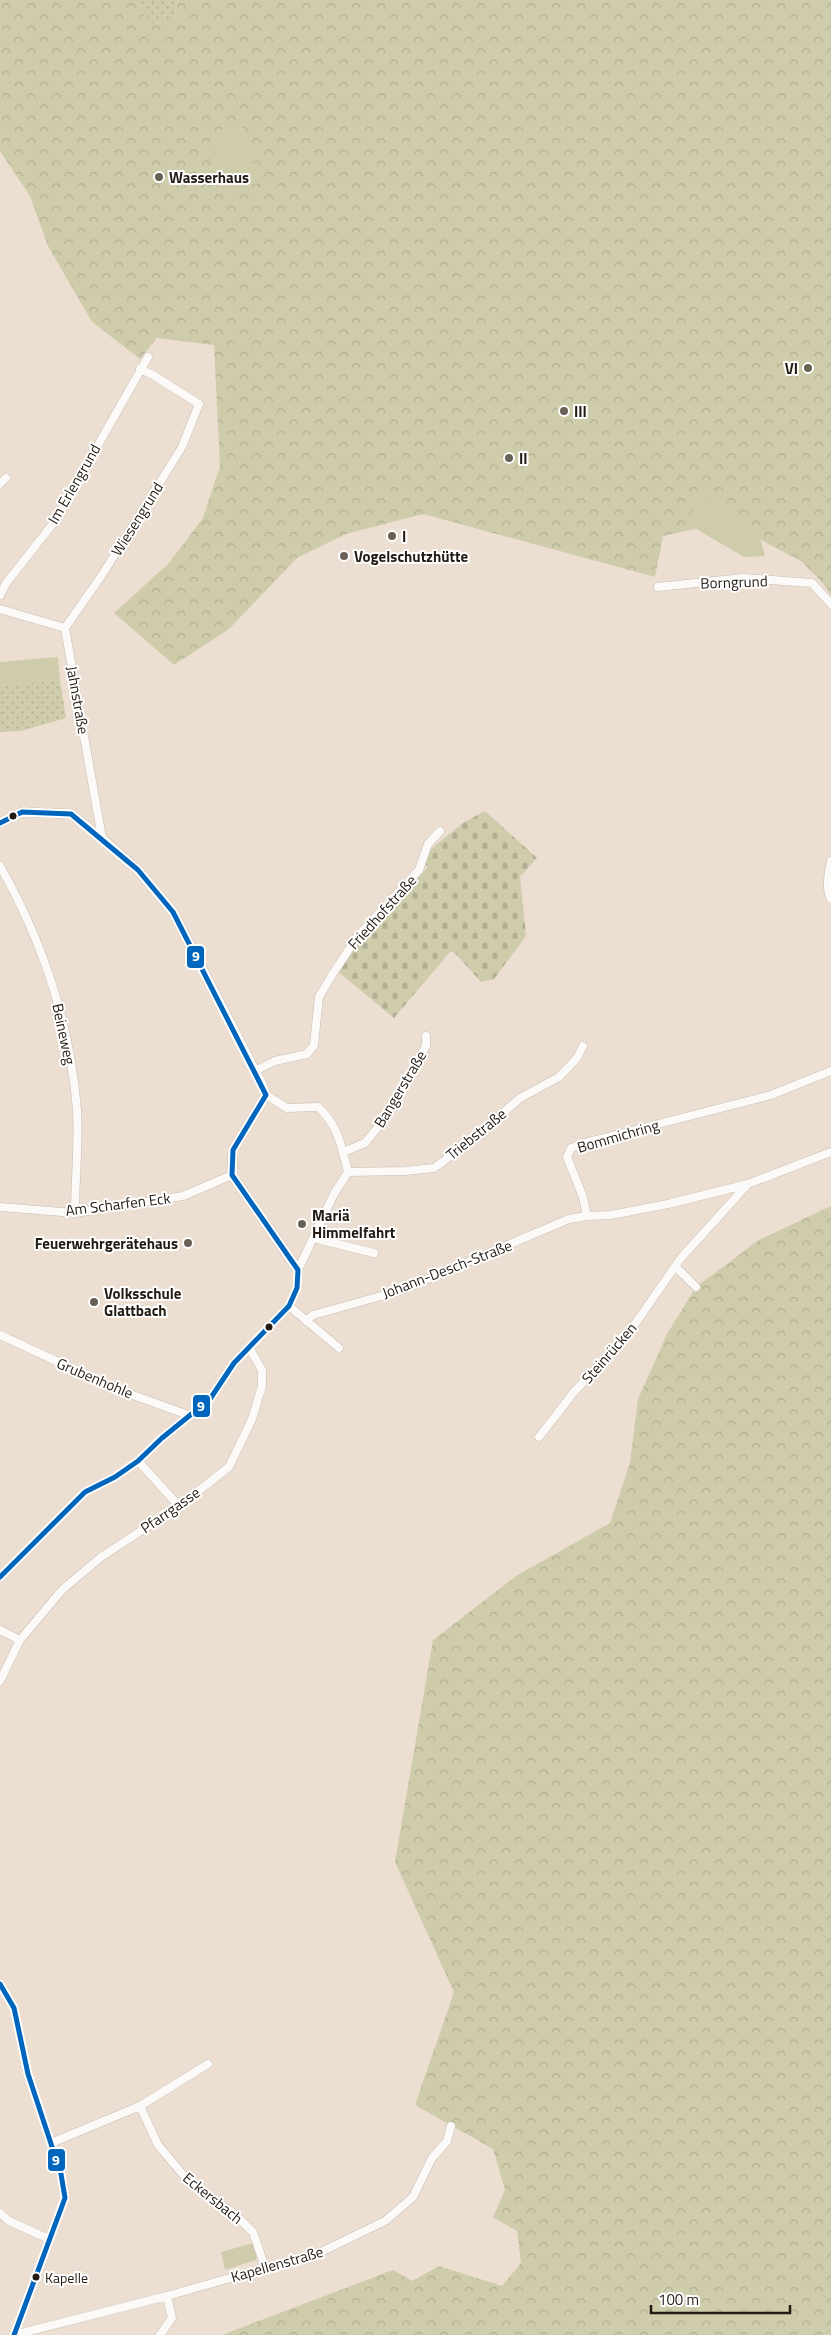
<svg xmlns="http://www.w3.org/2000/svg" width="831" height="2335" font-family="'Titillium Web',sans-serif">
  <defs>
    <pattern id="grass-dots" width="8" height="8" patternUnits="userSpaceOnUse" patternTransform="scale(1.25)"><rect width="8" height="8" fill="#cfccac"/><path d="M2 2h.1M6 6h.1" fill="none" stroke="#b1af93" stroke-width="1.8" stroke-linecap="round"/></pattern>
    <pattern id="forest-crowns" width="20" height="18" patternUnits="userSpaceOnUse" patternTransform="scale(1.25)"><rect width="20" height="18" fill="#cfccac"/><path d="M2 6a3 3 0 1 1 6 0M12 15a3 3 0 1 1 6 0" fill="none" stroke="#b1af93"/></pattern>
    <pattern id="cemetery-stones" width="16" height="16" patternUnits="userSpaceOnUse" patternTransform="scale(1.25)"><rect width="16" height="16" fill="#cfccac"/><path d="M2 7V4a2 2 0 0 1 4 0v3zM10 15v-3a2 2 0 0 1 4 0v3z" fill="#b1af93"/></pattern>
  </defs>
  <rect width="100%" height="100%" fill="#ecdfd2"/>
  <path fill="url(#grass-dots)" d="M139,0h39l-5,22 -26,1z
    M60,680l6,38 -45,13 -21,1v-47z"/>
  <path fill="url(#forest-crowns)" d="M0,0h139l8,23 26,-1 5,-22h653v595l-9,-13 -21,-21 -75,-39 -63,14 -8,41 -232,-63 -77,20 -49,24 -68,71 -55,36 -60,-52 54,-49 35,-46 17,-52 -6,-121 -57,-7 -17,21 -48,-37 -44,-76 -18,-50 -30,-45z
    M831,1206v1129h-609l171,-65 19,11 27,-15 63,20 19,-23 -4,-32 -24,-14 12,-27 -12,-41 -78,-44 39,-113 -59,-130 38,-222 83,-64 94,-53 20,-60 8,-64 29,-65 29,-47 63,-47z"/>
  <path fill="url(#cemetery-stones)" d="M485,811l52,47 -17,19 6,59 -32,43 -13,3 -27,-30h-4l-56,66 -58,-48 24,-30 68,-73 -4,-4 8,-15 31,-25z"/>
  <path fill="#cfccac" d="M242,124l16,59 -31,7 -18,-57z
    M700,493l60,44 5,19 -21,1 -58,-34z
    M58,657l2,23 -60,5v-23z
    M253,2243l4,13 -1,4 -31,10 -4,-18z"/>
  <g fill="none" stroke-linecap="round" stroke-linejoin="round">
    <defs>
      <path id="minor" d="M0,484l6,-6
        M658,587l85,-9 69,5 19,21
        M0,595l7,-13 48,-61 93,-164
        M0,609l65,19 37,210
        M65,628l37,-53 80,-128 17,-43 -46,-29 -13,-6
        M831,861c-2,12 -6,26 0,38
        M0,866c43,76 70,158 77,244 2,34 -2,69 -2,103
        M255,1071l20,-10 32,-7 7,-9 5,-48 13,-22 25,-38 62,-67 9,-26 12,-13
        M831,1071l-60,24 -183,47 -17,6 -4,9 16,40 4,19 24,-1 57,-11 80,-20 83,-32
        M343,1152l22,-9 18,-22 43,-75v-10
        M348,1172l57,-1 29,-3 36,-26 50,-44 39,-21 18,-19 6,-12
        M0,1207l75,6 108,-17 49,-21
        M313,1238l61,15
        M675,1266l21,21
        M289,1306l50,42
        M306,1321l7,-6 86,-24 170,-72 18,-3
        M0,1335l119,55 72,26
        M539,1437l35,-45 54,-58 53,-76 67,-74
        M138,1461l41,45
        M0,1577l85,-85 30,-15 23,-16 24,-23 48,-39 24,-36 55,-57 8,-18 1,-18 36,-76 14,-22c-7,-26 -9,-46 -30,-65l-31,1 -21,-13
        M0,1630l20,10 42,-50 39,-33 78,-51 50,-39 23,-48 10,-33v-16l-12,-21
        M0,1681l20,-41
        M0,1984l14,24 14,66 33,100 4,24 -51,137
        M140,2106l18,39 32,38 42,29 21,20 12,35
        M51,2143l89,-37 68,-42
        M0,2213l9,8 40,18
        M14,2335l153,-39 154,-44 64,-31 28,-24 19,-39 15,-17 4,-15
        M160,2335l12,-17 -5,-22"/>
      <path id="tertiary" d="M0,823l22,-11 49,2 31,24 36,32 35,42 89,172 4,11 -33,55 -1,25 66,95"/>
    </defs>
    <use href="#minor" stroke="#c7bdb3" stroke-width="9"/>
    <use href="#tertiary" stroke="#c7bdb3" stroke-width="10"/>
    <use href="#minor" stroke="#fcfaf8" stroke-width="8"/>
    <use href="#tertiary" stroke="#fcfaf8" stroke-width="9"/>
    <defs>
      <path id="bus-1" d="M0,823l22,-11 49,2 67,56 35,42 93,183 -33,55 -1,25 66,95 -1,18 -8,18 -55,57 -24,36 -48,39 -24,23 -23,16 -30,15 -85,85
        M0,1984l14,24 14,66 33,100 4,24 -51,137"/>
    </defs>
    <use href="#bus-1" stroke="#fff" stroke-width="9"/>
    <use href="#bus-1" stroke="#0065bd" stroke-width="5"/>
  </g>
  <g fill="#696056" stroke="#fff" stroke-width="2">
    <circle cx="159" cy="177" r="5"/>
    <circle cx="808" cy="368" r="5"/>
    <circle cx="564" cy="411" r="5"/>
    <circle cx="509" cy="458" r="5"/>
    <circle cx="392" cy="536" r="5"/>
    <circle cx="344" cy="556" r="5"/>
    <circle cx="302" cy="1224" r="5"/>
    <circle cx="188" cy="1243" r="5"/>
    <circle cx="94" cy="1302" r="5"/>
  </g>
  <g fill="#231b13" stroke="#fff" stroke-width="2">
    <circle cx="13" cy="816" r="4.5"/>
    <circle cx="269" cy="1327" r="4.5"/>
    <circle cx="36" cy="2277" r="4.5"/>
  </g>
  <g text-anchor="middle" dominant-baseline="central" stroke-width="4" stroke-linejoin="round" paint-order="stroke">
    <g font-size="14" fill="#231b13" stroke="#fff" text-anchor="start">
      <text x="45" y="2277">Kapelle</text>
    </g>
    <g font-size="15" font-weight="bold" fill="#231b13" stroke="#fff" text-anchor="start">
      <text x="169" y="177">Wasserhaus</text>
      <text x="798" y="368" text-anchor="end">VI</text>
      <text x="574" y="411">III</text>
      <text x="519" y="458">II</text>
      <text x="402" y="536">I</text>
      <text x="354" y="556">Vogelschutzhütte</text>
      <text x="312" y="1215">Mariä<tspan x="312" dy="17">Himmelfahrt</tspan></text>
      <text x="178" y="1243" text-anchor="end">Feuerwehrgerätehaus</text>
      <text x="104" y="1293">Volksschule<tspan x="104" dy="17">Glattbach</tspan></text>
    </g>
    <g font-size="15" fill="#231b13" stroke="#fff">
      <text transform="translate(74 484) rotate(-60)">Im Erlengrund</text>
      <text transform="translate(137 519) rotate(-58)">Wiesengrund</text>
      <text transform="translate(734 582) rotate(-2)">Borngrund</text>
      <text transform="translate(78 700) rotate(80)">Jahnstraße</text>
      <text transform="translate(382 912) rotate(-48)">Friedhofstraße</text>
      <text transform="translate(64 1034) rotate(78)">Beineweg</text>
      <text transform="translate(400 1089) rotate(-59)">Bangerstraße</text>
      <text transform="translate(476 1134) rotate(-39)">Triebstraße</text>
      <text transform="translate(618 1136) rotate(-16)">Bommichring</text>
      <text transform="translate(118 1204) rotate(-7)">Am Scharfen Eck</text>
      <text transform="translate(447 1269) rotate(-21)">Johann-Desch-Straße</text>
      <text transform="translate(609 1353) rotate(-49)">Steinrücken</text>
      <text transform="translate(95 1378) rotate(23)">Grubenhohle</text>
      <text transform="translate(170 1510) rotate(-35)">Pfarrgasse</text>
      <text transform="translate(213 2198) rotate(39)">Eckersbach</text>
      <text transform="translate(277 2264) rotate(-16)">Kapellenstraße</text>
    </g>
  </g>
  <g stroke="#fff" stroke-width="2">
    <rect x="186" y="945" width="19" height="24" rx="5" fill="#0065bd"/>
    <rect x="192" y="1394" width="19" height="24" rx="5" fill="#0065bd"/>
    <rect x="47" y="2148" width="19" height="24" rx="5" fill="#0065bd"/>
  </g>
  <g font-size="14" text-anchor="middle" font-weight="bold" fill="#fff">
    <text x="196" y="961">9</text>
    <text x="201" y="1411">9</text>
    <text x="56" y="2165">9</text>
  </g>
  <path d="M651 2305v8h139v-8" fill="none" stroke="#231b13" stroke-width="2.5"/>
  <text x="658" y="2305" font-size="15" fill="#231b13" stroke="#ffffff" stroke-width="4" paint-order="stroke">100 m</text>
</svg>
